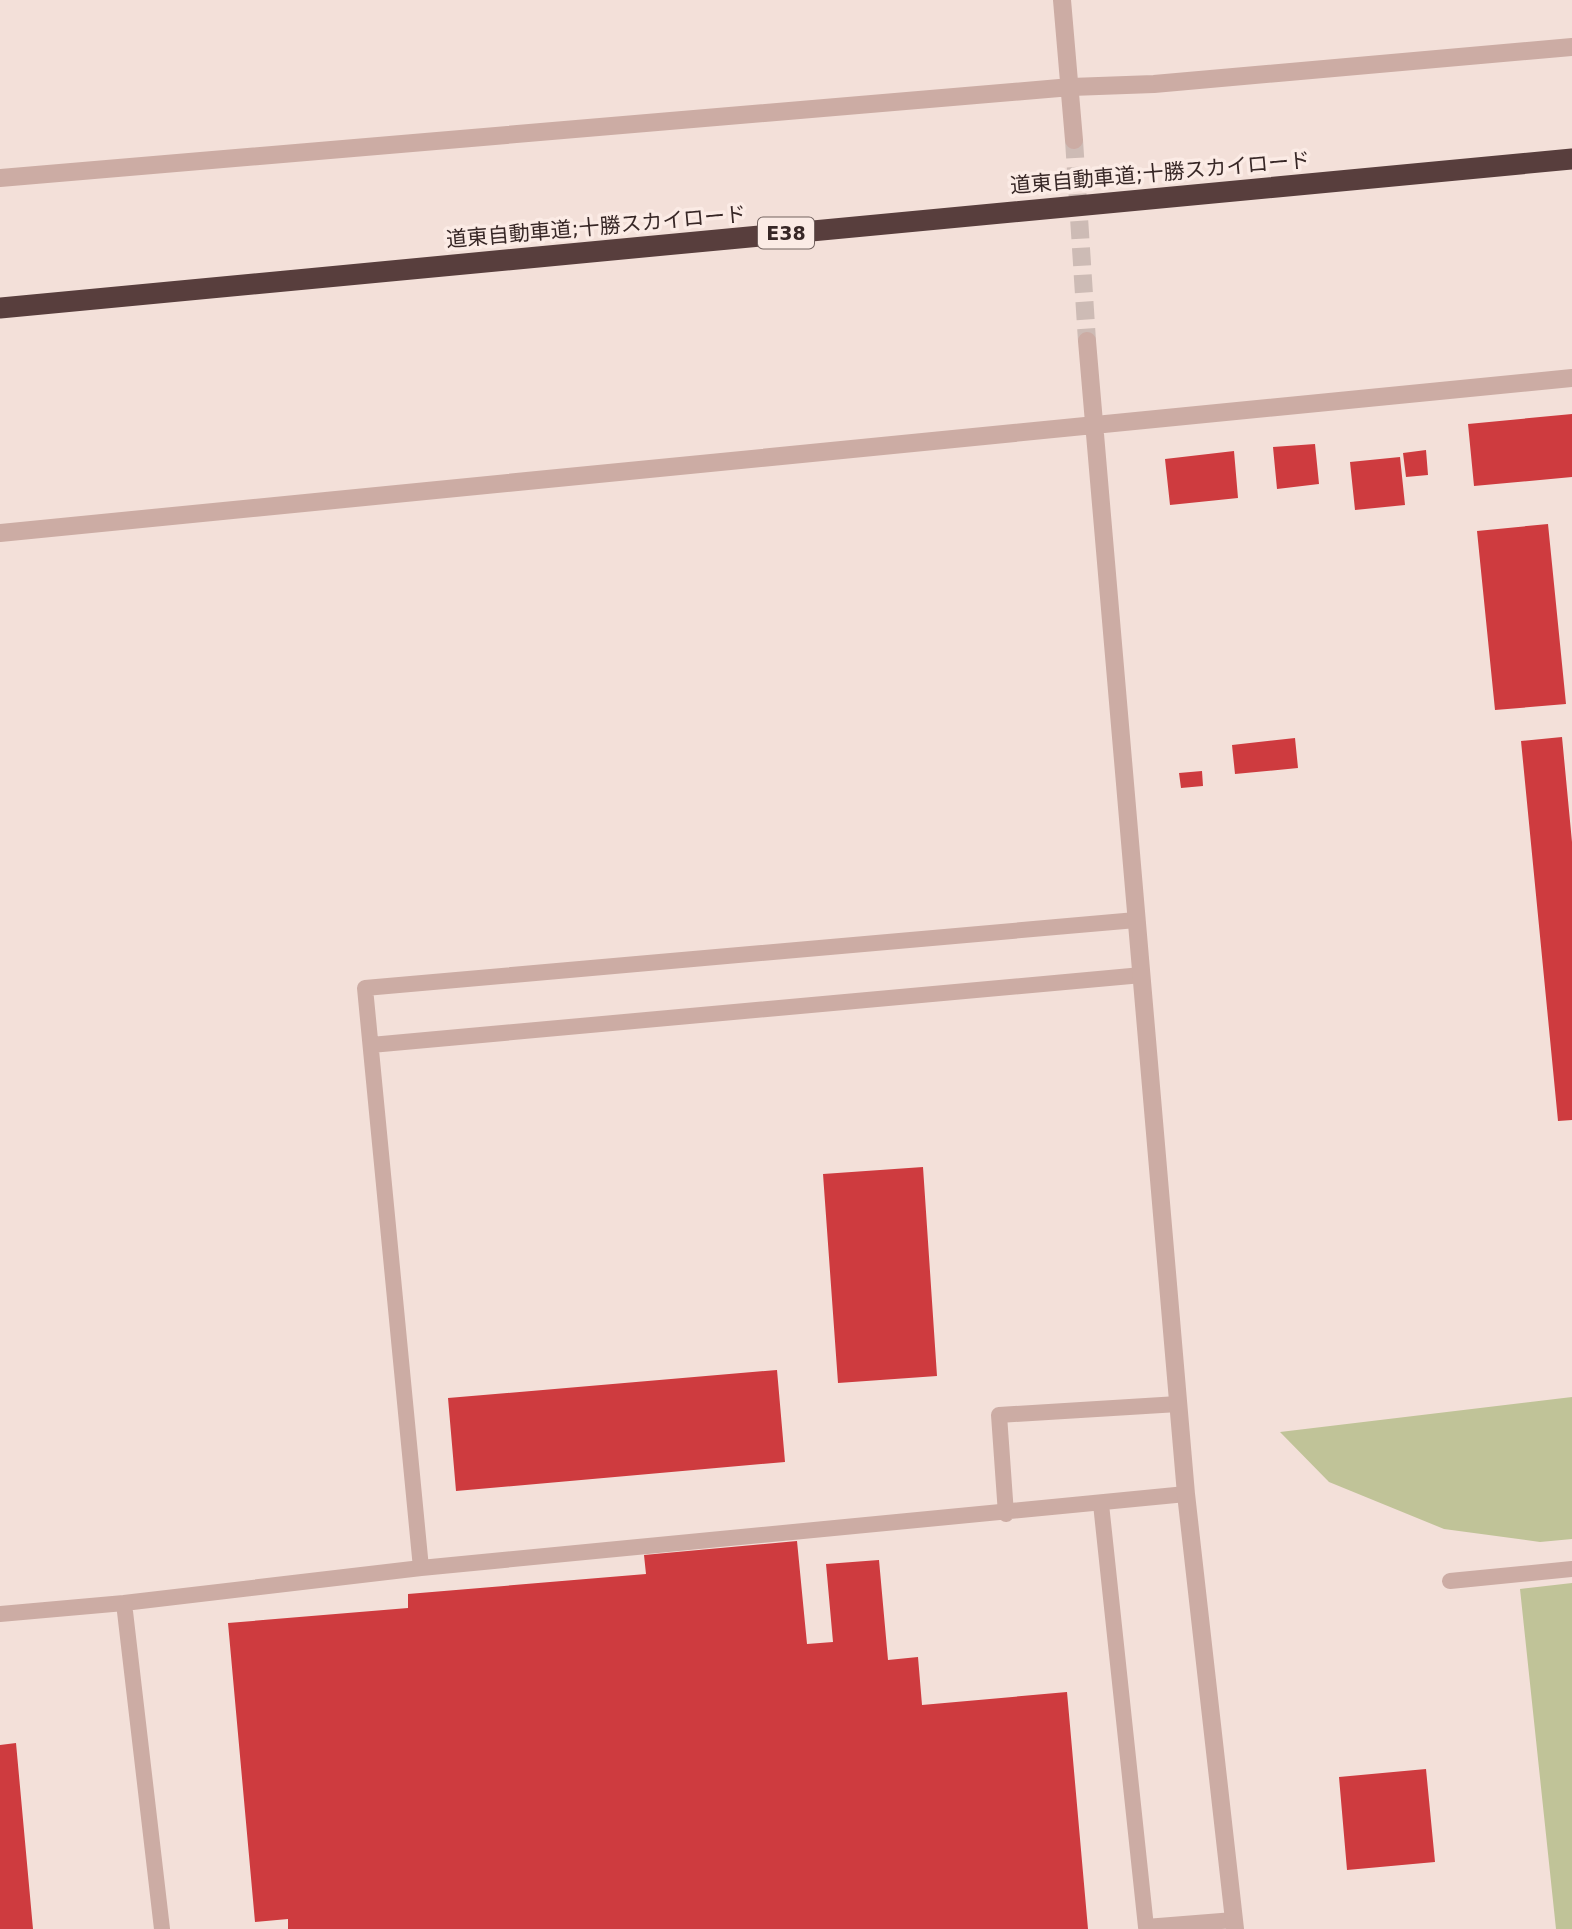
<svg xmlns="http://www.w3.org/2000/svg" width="1572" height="1929" font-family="'DejaVu Sans','Noto Sans JP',sans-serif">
  <rect width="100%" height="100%" fill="#f3e0d9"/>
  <path fill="#c0c398" d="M1572,1397v142l-32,3 -96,-13 -115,-47 -49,-50z
    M1572,1583v346h-16l-36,-340z"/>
  <path fill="#ce3b3f" d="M1572,414v63l-98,9 -6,-62z
    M1315,444l4,40 -42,5 -4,-42z
    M1426,450l2,25 -22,2 -3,-24z
    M1234,451l4,47 -68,7 -5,-46z
    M1400,457l5,48 -50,5 -5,-48z
    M1548,524l18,180 -71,6 -18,-179z
    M1562,737l10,105v278l-14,1 -37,-380z
    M1295,738l3,30 -63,6 -3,-29z
    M1202,771l1,15 -22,2 -2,-15z
    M923,1167l14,209 -99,7 -15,-209z
    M777,1370l8,92 -329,29 -8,-93z
    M797,1541l10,103 26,-2 -7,-78 53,-4 9,100 30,-3 4,48 145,-13 21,237h-800v-10l-33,3 -27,-299 180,-15v-14l238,-20 -2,-19z
    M16,1743l17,186h-33v-184z
    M1426,1769l9,93 -88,8 -8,-93z"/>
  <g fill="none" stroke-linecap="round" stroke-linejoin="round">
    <path stroke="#cdbbb5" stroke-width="18" stroke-dasharray="18 9" stroke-linecap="butt" d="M1074,140l13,201"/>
    <path stroke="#ccaca4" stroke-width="16" d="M371,1045l771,-70
      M1101,1504l45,423 88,-7
      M1006,1514l-7,-99 179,-11
      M421,1568l-56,-580 771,-68
      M1450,1581l122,-12
      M0,1614l124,-11
      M162,1929l-38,-326 297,-35 765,-74"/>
    <path stroke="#ccaca4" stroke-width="18" d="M1062,0l12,140
      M0,178l1071,-91 83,-3 418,-37
      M1087,341l99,1153 49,435
      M0,533l1572,-155"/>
    <path stroke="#583e3d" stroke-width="21" d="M0,308l1572,-149"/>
  </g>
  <g text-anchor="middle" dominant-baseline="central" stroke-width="7" stroke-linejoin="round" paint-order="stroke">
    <rect fill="#fbebe5" stroke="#72625f" stroke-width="2" x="758" y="217.5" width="56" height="31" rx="5"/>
    <g font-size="19" font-weight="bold" fill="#372726">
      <text x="786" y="233">E38</text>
    </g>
    <g font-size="21" fill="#372726" stroke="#fbebe5">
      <text transform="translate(1160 173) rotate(-5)">道東自動車道;十勝スカイロード</text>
      <text transform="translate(596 227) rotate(-5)">道東自動車道;十勝スカイロード</text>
    </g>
  </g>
</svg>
